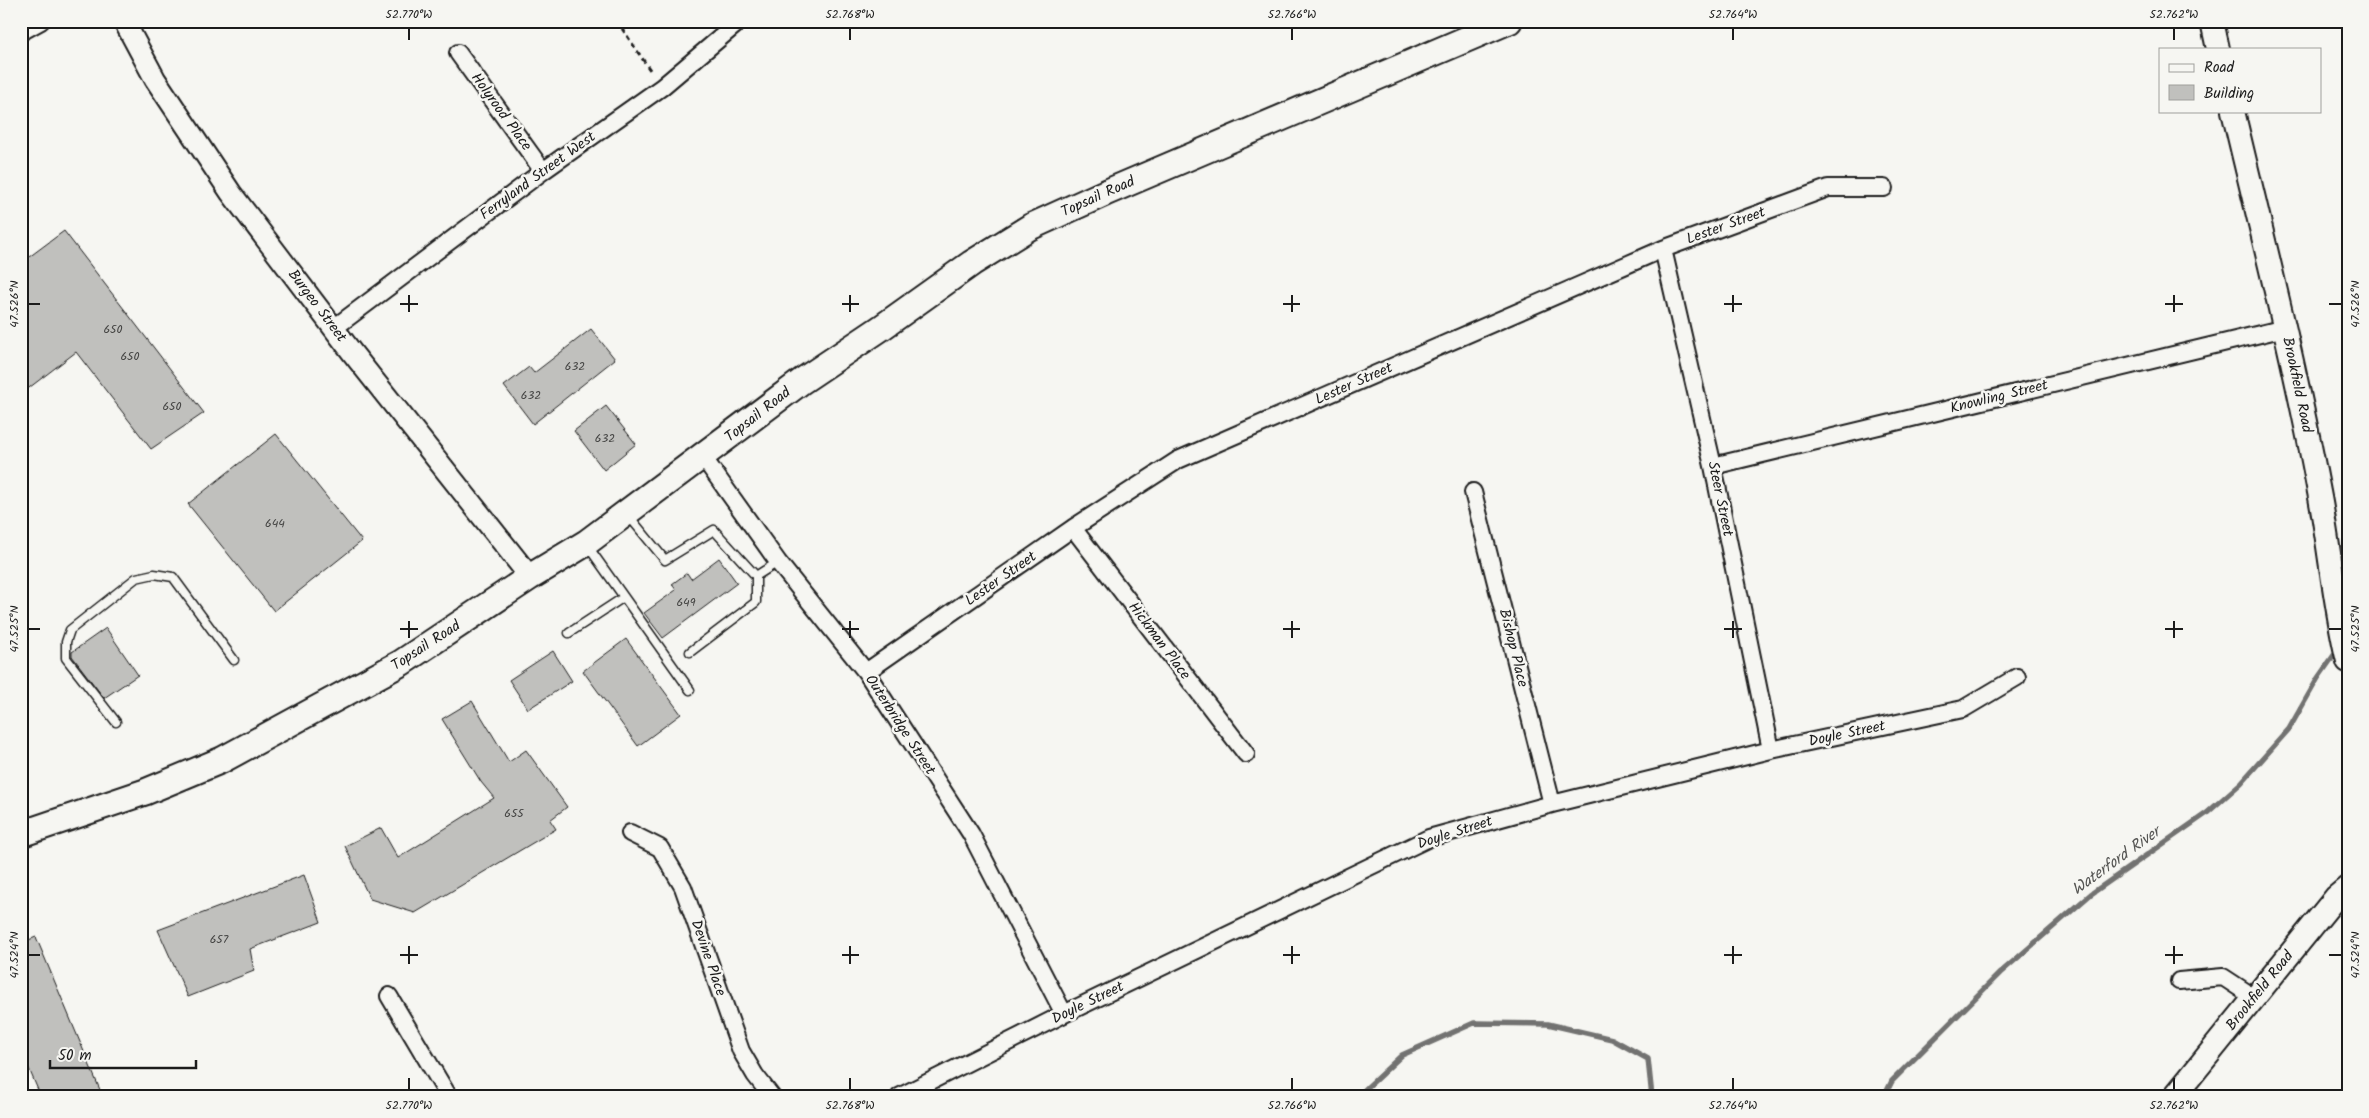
<svg xmlns="http://www.w3.org/2000/svg" width="2369" height="1118" font-family="Kalam,sans-serif">
  <rect width="100%" height="100%" fill="#f6f6f2"/>
  <filter id="ink" filterUnits="userSpaceOnUse"><feTurbulence type="fractalNoise" baseFrequency=".02" numOctaves="2"/><feDisplacementMap in="SourceGraphic" scale="10" xChannelSelector="R" yChannelSelector="G"/><feConvolveMatrix kernelMatrix="1 2 1 2 8 2 1 2 1" color-interpolation-filters="sRGB"/></filter>
  <g filter="url(#ink)">
    <g fill="none" stroke-linecap="round" stroke-linejoin="round">
      <path stroke="#727271" stroke-width="5.5" d="M1357,1097l45,-42 72,-32 74,1 64,15 36,20 4,38
        M1884,1097l8,-16 108,-108 91,-79 116,-81 34,-30 48,-54 29,-51 21,-30"/>
    </g>
    <path fill="#c0c0bd" stroke="#1c1c1c" d="M64,231l140,182 -53,36 -75,-97 -55,42v-131z
      M591,329l24,30 -82,65 -29,-38 25,-19 5,6z
      M606,406l30,38 -32,26 -30,-39z
      M276,434l86,107 -88,70 -86,-107z
      M719,558l18,25 -74,55 -19,-25 32,-23 -4,-6 15,-11 4,6z
      M106,628l32,47 -34,23 -32,-42v-4z
      M626,639l55,75 -43,32 -55,-75z
      M553,651l19,30 -44,28 -19,-29z
      M472,701l37,61 17,-12 41,57 -17,13 6,9 -141,84 -45,-14 -25,-53 36,-18 17,30 96,-60 -13,-16 -39,-63z
      M304,875l17,47 -71,27 4,22 -66,26 -30,-67z
      M36,937l67,160h-62l-20,-47v-107z"/>
    <g fill="none" stroke-linecap="round" stroke-linejoin="round">
      <defs>
        <path id="service" d="M628,515l37,45 49,-30 42,46 22,-14
          M587,545l103,145
          M569,633l55,-36
          M690,652l66,-50v-26
          M116,722l-50,-64v-16l4,-12 66,-52 18,-4 19,3 61,83"/>
        <path id="minor" d="M21,32l20,-11
          M458,53l85,118
          M1663,249l50,217 58,284
          M334,328l209,-157 119,-84 78,-66
          M703,457l75,105 88,110 105,162 93,180
          M1713,466l572,-138
          M1473,492l79,312
          M1073,528l173,226
          M866,672l207,-144 105,-68 485,-211 165,-61h56
          M630,833l30,15 23,39 58,164 14,24 17,22
          M2179,981l44,-4 32,21
          M389,996l60,101
          M899,1097l165,-83 365,-176 123,-34 219,-54 192,-41 54,-32"/>
        <path id="tertiary" d="M124,21l31,58 76,114 123,162 176,222"/>
        <path id="secondary" d="M2212,21l6,28
          M2233,111c30,127 62,253 86,381 11,56 15,113 29,169
          M2174,1097l162,-200 12,-10"/>
        <path id="primary" d="M21,834l124,-42 77,-32 179,-97 129,-86 56,-34 216,-162 79,-53 91,-65 58,-36 75,-34 404,-172"/>
      </defs>
      <use href="#service" stroke="#1c1c1c" stroke-width="11"/>
      <use href="#minor" stroke="#1c1c1c" stroke-width="20"/>
      <use href="#tertiary" stroke="#1c1c1c" stroke-width="24"/>
      <use href="#secondary" stroke="#1c1c1c" stroke-width="26"/>
      <use href="#primary" stroke="#1c1c1c" stroke-width="29"/>
      <path stroke="#1c1c1c" stroke-width="3" stroke-dasharray="5 4" stroke-linecap="butt" d="M617,21l35,52"/>
      <use href="#service" stroke="#f6f6f2" stroke-width="8"/>
      <use href="#minor" stroke="#f6f6f2" stroke-width="16"/>
      <use href="#tertiary" stroke="#f6f6f2" stroke-width="20"/>
      <use href="#secondary" stroke="#f6f6f2" stroke-width="22"/>
      <use href="#primary" stroke="#f6f6f2" stroke-width="25"/>
    </g>
  </g>
  <path fill="none" stroke="#1c1c1c" stroke-width="2" d="M409,28v12M850,28v12M1292,28v12M1733,28v12M2174,28v12M409,295v17M850,295v17M1292,295v17M1733,295v17M2174,295v17M28,304h12M400,304h18M842,304h17M1283,304h17M1724,304h18M2165,304h18M2329,304h13M409,621v17M850,621v17M1292,621v17M1733,621v17M2174,621v17M28,629h12M400,629h18M842,629h17M1283,629h17M1724,629h18M2165,629h18M2329,629h13M409,946v18M850,946v18M1292,946v18M1733,946v18M2174,946v18M28,955h12M400,955h18M842,955h17M1283,955h17M1724,955h18M2165,955h18M2329,955h13M409,1078v12M850,1078v12M1292,1078v12M1733,1078v12M2174,1078v12"/>
  <g text-anchor="middle" dominant-baseline="central" stroke-width="5" stroke-linejoin="round" paint-order="stroke">
    <g font-size="12" fill="#454544">
      <text x="113" y="329">650</text>
      <text x="130" y="356">650</text>
      <text x="575" y="366">632</text>
      <text x="531" y="395">632</text>
      <text x="172" y="406">650</text>
      <text x="605" y="438">632</text>
      <text x="275" y="523">644</text>
      <text x="686" y="602">649</text>
      <text x="514" y="813">655</text>
      <text x="219" y="939">657</text>
    </g>
    <g font-size="15" fill="#1c1c1c" stroke="#f6f6f2">
      <text transform="translate(501 112) rotate(54)">Holyrood Place</text>
      <text transform="translate(538 176) rotate(-36)">Ferryland Street West</text>
      <text transform="translate(1098 197) rotate(-24)">Topsail Road</text>
      <text transform="translate(1726 226) rotate(-20)">Lester Street</text>
      <text transform="translate(317 306) rotate(53)">Burgeo Street</text>
      <text transform="translate(1354 384) rotate(-24)">Lester Street</text>
      <text transform="translate(2297 385) rotate(78)">Brookfield Road</text>
      <text transform="translate(1999 397) rotate(-14)">Knowling Street</text>
      <text transform="translate(758 415) rotate(-38)">Topsail Road</text>
      <text transform="translate(1720 499) rotate(78)">Steer Street</text>
      <text transform="translate(1001 579) rotate(-35)">Lester Street</text>
      <text transform="translate(1159 641) rotate(53)">Hickman Place</text>
      <text transform="translate(426 646) rotate(-33)">Topsail Road</text>
      <text transform="translate(1513 648) rotate(76)">Bishop Place</text>
      <text transform="translate(900 725) rotate(57)">Outerbridge Street</text>
      <text transform="translate(1847 734) rotate(-12)">Doyle Street</text>
      <text transform="translate(1455 833) rotate(-18)">Doyle Street</text>
      <text transform="translate(708 958) rotate(71)">Devine Place</text>
      <text transform="translate(2260 991) rotate(-51)">Brookfield Road</text>
      <text transform="translate(1088 1003) rotate(-26)">Doyle Street</text>
    </g>
    <g font-size="16" font-style="italic" fill="#565654" stroke="#f6f6f2">
      <text transform="translate(2116 861) rotate(-36)">Waterford River</text>
    </g>
  </g>
  <rect width="2369" height="1118" fill="none" stroke="#f6f6f2" stroke-width="55"/>
  <rect x="2159" y="48" width="162" height="65" fill="#f6f6f2" stroke="#9f9f9c"/>
  <rect x="2169" y="64" width="25" height="8" fill="#f6f6f2" stroke="#9f9f9c"/>
  <text x="2204" y="72" font-size="15" fill="#1c1c1c">Road</text>
  <rect x="2169" y="85" width="25" height="15" fill="#c0c0bd" stroke="#9f9f9c"/>
  <text x="2204" y="98" font-size="15" fill="#1c1c1c">Building</text>
  <path d="M50 1060v8h146v-8" fill="none" stroke="#1c1c1c" stroke-width="2.5"/>
  <text x="58" y="1060" font-size="15" fill="#1c1c1c" stroke="#f6f6f2" stroke-width="4" paint-order="stroke">50 m</text>
  <rect x="28" y="28" width="2314" height="1062" fill="none" stroke="#1c1c1c" stroke-width="2"/>
  <g font-size="12" text-anchor="middle" fill="#1c1c1c">
    <text x="409" y="18">52.770°W</text>
    <text x="850" y="18">52.768°W</text>
    <text x="1292" y="18">52.766°W</text>
    <text x="1733" y="18">52.764°W</text>
    <text x="2174" y="18">52.762°W</text>
    <text transform="translate(14 304) rotate(-90)" y="4">47.526°N</text>
    <text transform="translate(2355 304) rotate(-90)" y="4">47.526°N</text>
    <text transform="translate(14 629) rotate(-90)" y="4">47.525°N</text>
    <text transform="translate(2355 629) rotate(-90)" y="4">47.525°N</text>
    <text transform="translate(14 955) rotate(-90)" y="4">47.524°N</text>
    <text transform="translate(2355 955) rotate(-90)" y="4">47.524°N</text>
    <text x="409" y="1109">52.770°W</text>
    <text x="850" y="1109">52.768°W</text>
    <text x="1292" y="1109">52.766°W</text>
    <text x="1733" y="1109">52.764°W</text>
    <text x="2174" y="1109">52.762°W</text>
  </g>
</svg>
